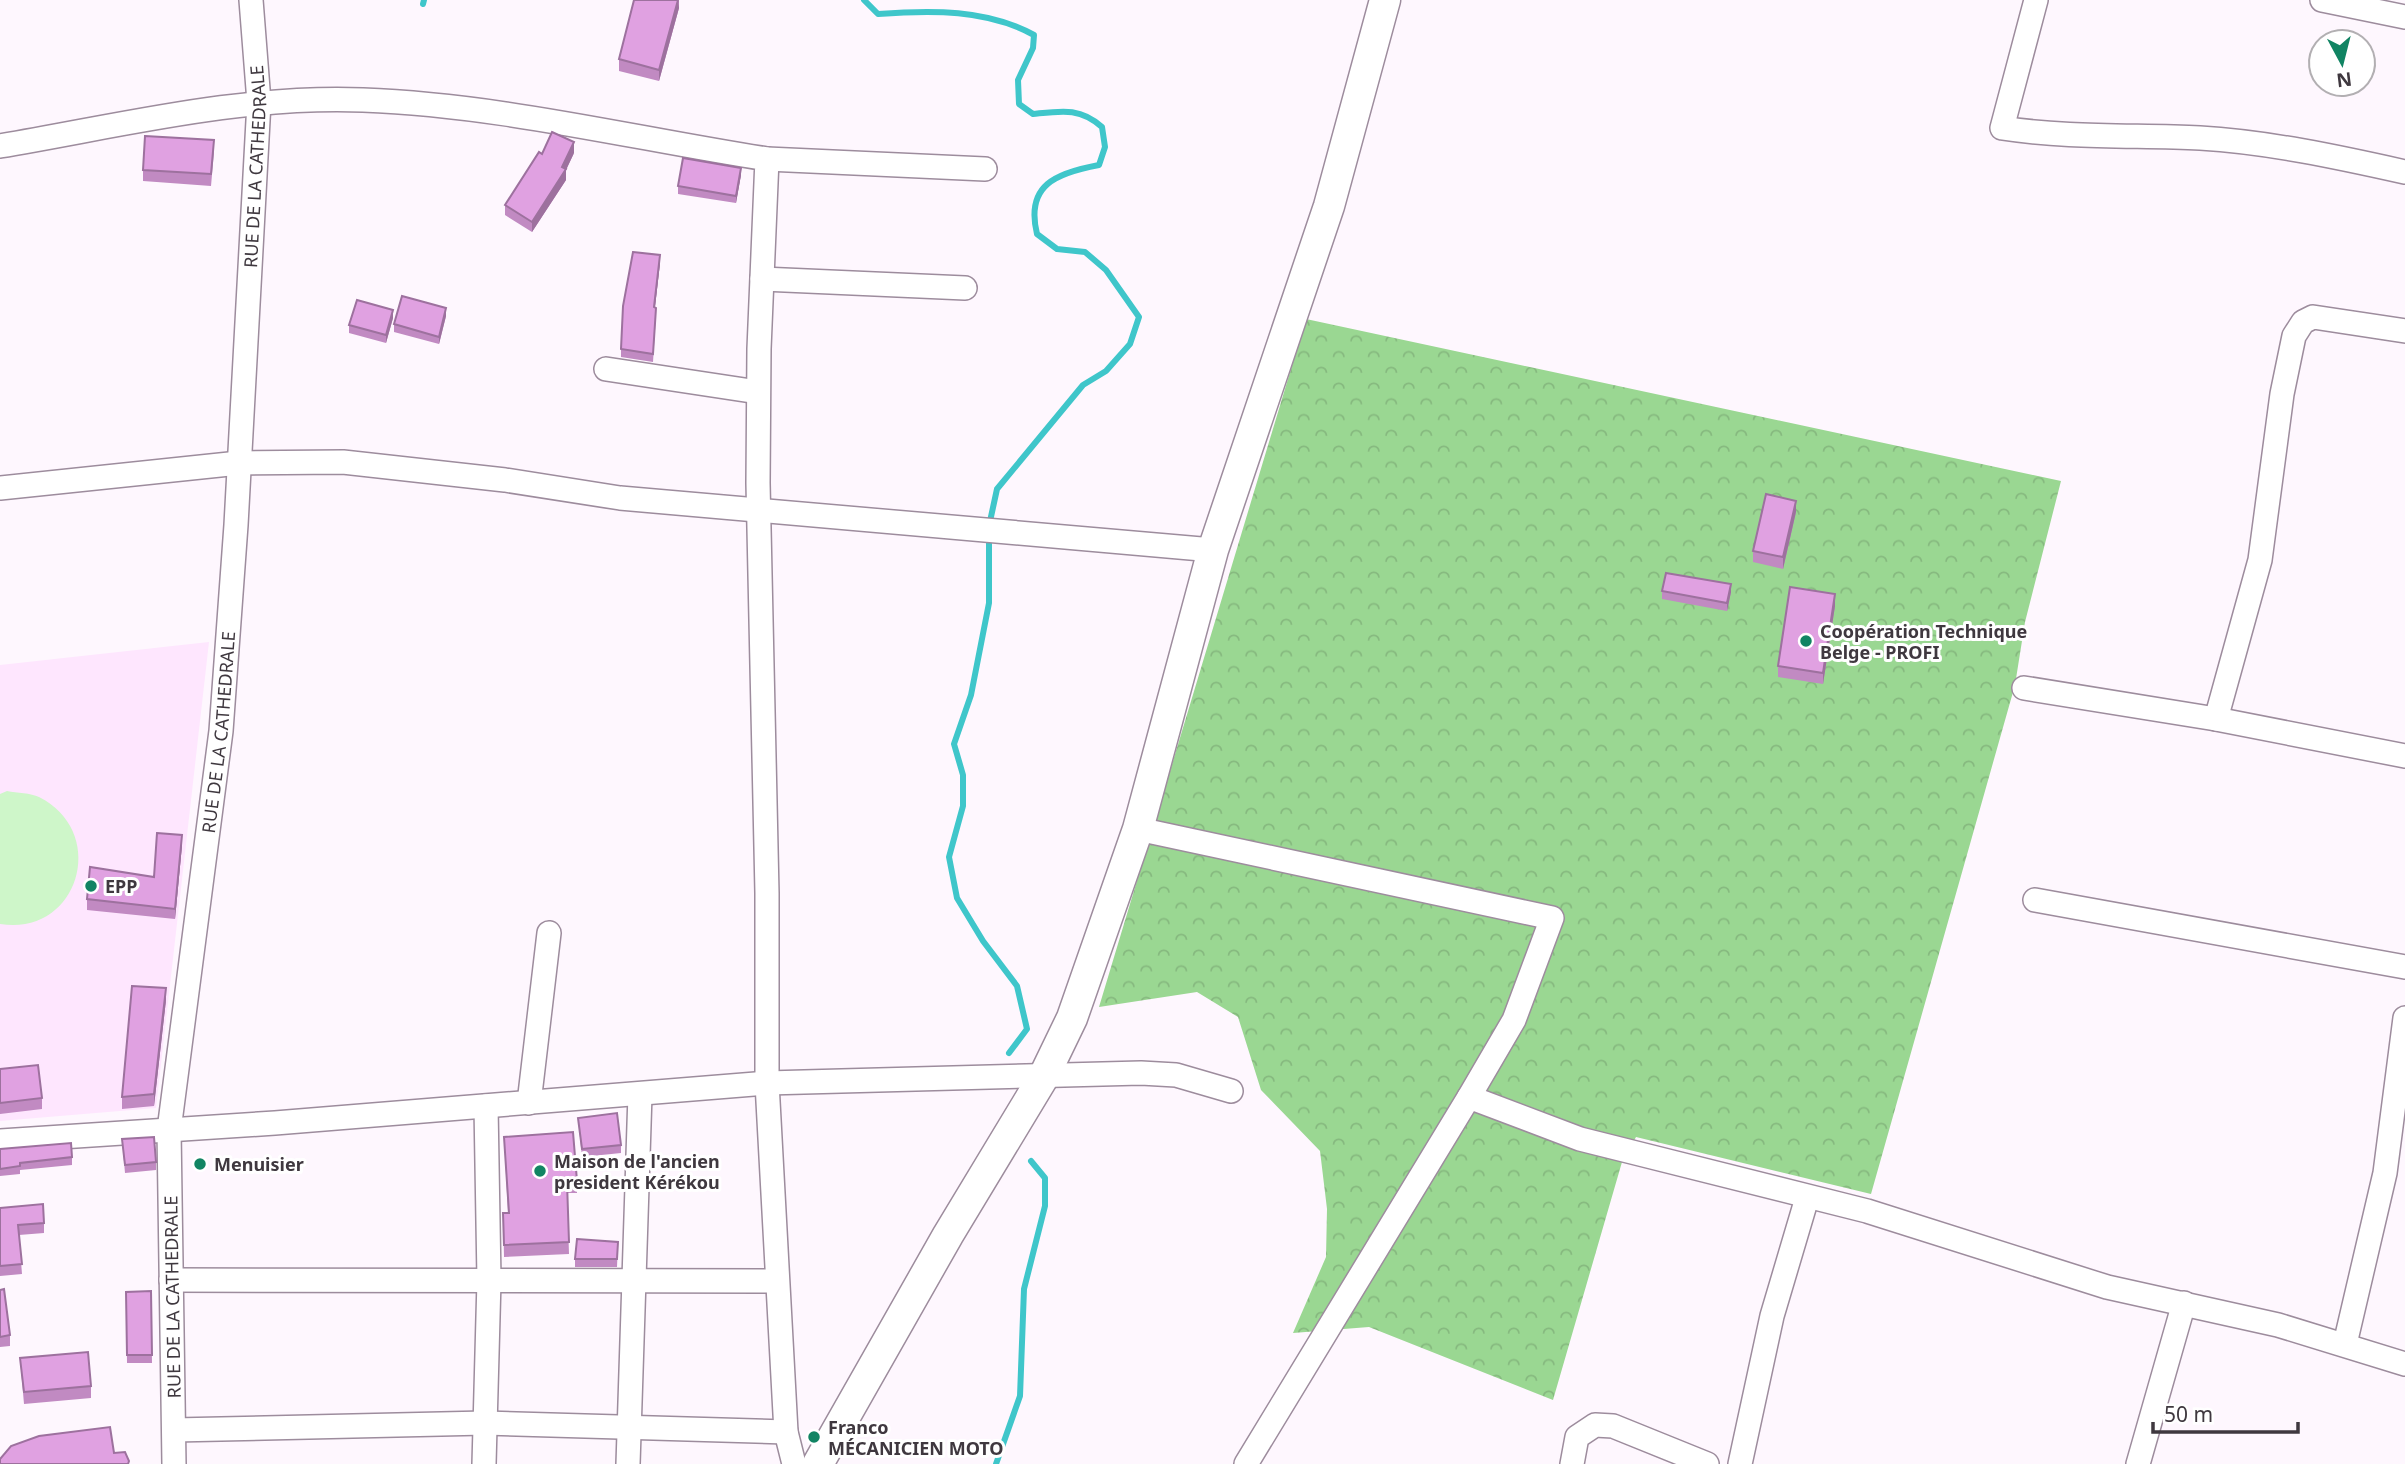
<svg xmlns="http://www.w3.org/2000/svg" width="2405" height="1464" font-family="'Noto Sans',sans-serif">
  <defs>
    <pattern id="forest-crowns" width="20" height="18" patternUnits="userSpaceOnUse" patternTransform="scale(1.75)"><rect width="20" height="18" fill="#9ad792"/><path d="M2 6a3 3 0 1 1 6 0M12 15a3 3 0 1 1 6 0" fill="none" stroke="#86b97f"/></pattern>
  </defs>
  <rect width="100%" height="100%" fill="#fef7fe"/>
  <path fill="#fee6fe" d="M209,642l-53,466 -156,13v-456z"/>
  <path fill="#cef6c9" d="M7,791c10,2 24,2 32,6 71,36 39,140 -39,127v-130z"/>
  <path fill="url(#forest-crowns)" d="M1306,319l755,162 -36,141 -10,63 -144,509 -235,-57 -14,25 -69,238 -184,-73 -76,6 33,-76 1,-48 -7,-58 -59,-61 -23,-73 -41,-25 -98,15z"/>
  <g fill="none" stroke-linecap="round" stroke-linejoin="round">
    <path stroke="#3fc6ca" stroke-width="6" d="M864,0l14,14c53,-4 109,-5 156,21l-1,13 -15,32 1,24 14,10c28,-3 47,-7 69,13l3,20 -6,18c-43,8 -74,20 -62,69l20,15 28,3 21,18 33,47 -9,27 -24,27 -23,14 -86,104 -8,37
      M423,4l1,-4
      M989,536v67l-18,92 -17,49 9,31v31l-14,51 8,41 26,43 34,45 10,43 -18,24
      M996,1464l24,-68 4,-107 21,-83v-28l-14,-17"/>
    <defs>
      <g id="minor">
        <path d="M2036,0l-34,128c65,10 132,7 198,10 68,4 138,19 205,34"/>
        <path d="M2322,0l83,17"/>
        <path d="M0,146c119,-20 241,-51 363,-46 136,5 269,38 404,59l-8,190 -1,134 9,410v190l19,349 8,32"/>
        <path d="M767,159l218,10"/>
        <path d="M762,279l203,9"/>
        <path d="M606,369l152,23"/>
        <path d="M0,488l239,-25 104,-1 162,18 115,18 593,52"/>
        <path d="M2024,688l192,31 189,37"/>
        <path d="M2216,719l44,-159 22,-166 12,-58 9,-14 10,-5 92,14"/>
        <path d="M1138,829l414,89 -38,102 -45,77"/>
        <path d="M2035,900l370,67"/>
        <path d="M529,1103l20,-170"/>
        <path d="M0,1141l275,-18 492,-40 374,-10 35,2 55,16"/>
        <path d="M171,1280l606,1"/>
        <path d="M2345,1344l40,-171 20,-155"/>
        <path d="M174,1430l311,-7 301,9"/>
        <path id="s1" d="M174,1464l-5,-334 52,-399 15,-206 23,-423 -8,-102"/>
        <path d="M484,1464l5,-184 -3,-174"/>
        <path d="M628,1464l12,-370"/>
        <path d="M1246,1464l223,-367 111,42 287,72 240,76 171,38 127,39"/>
        <path d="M1572,1464l5,-27 18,-12 18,1 94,38"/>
        <path d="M1740,1464l32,-148 35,-118"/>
        <path d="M2138,1464l46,-161"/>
      </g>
      <path id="tertiary" d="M818,1464l130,-229 96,-159 28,-58 66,-189 75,-279 116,-344 56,-206"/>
    </defs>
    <use href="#minor" stroke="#9d8c9d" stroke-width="26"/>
    <use href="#tertiary" stroke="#9d8c9d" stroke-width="33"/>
    <use href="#minor" stroke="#fff" stroke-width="23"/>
    <use href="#tertiary" stroke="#fff" stroke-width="30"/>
  </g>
  <path fill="#c18ac2" d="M679,0v8l-20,73 -40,-10v-12z
    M214,152l-3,34 -68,-5v-11z
    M574,153l-8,17v10l-34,52 -27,-17v-10z
    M741,175l-5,28 -58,-9v-8z
    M660,263l-5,44 1,8 -3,47 -32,-5v-8z
    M446,316l-7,28 -45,-12v-8z
    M393,318l-7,25 -37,-10v-8z
    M1796,512l-13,57 -30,-7v-11z
    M1662,591l69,1 -4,19 -65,-12z
    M1835,606l-12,78 -45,-7v-11z
    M182,845l-7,74 -88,-9v-11l67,-22z
    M166,1000l-12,106 -32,3v-12z
    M0,1069l42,29v11l-42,5z
    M578,1118l43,27v8l-39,4z
    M504,1137l73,44v12h-10l2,61 -65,3 -1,-44h5z
    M122,1139l34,23v8l-31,3z
    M0,1149l72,8v8l-52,5v4l-20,2z
    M0,1208l44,15v10l-25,2 3,39 -22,2z
    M618,1242l-1,25h-42v-8z
    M0,1290l10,45v11l-10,1z
    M151,1291l1,72h-25l-1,-71z
    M20,1358l71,28v12l-67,6z"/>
  <path fill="#9d719e" d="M678,0l1,8 -20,73v-11z
    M574,142v11l-8,17v10l-34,52v-10l30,-55z
    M741,168v7l-5,28v-7z
    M660,255v8l-6,52v-8z
    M446,308v8l-7,28v-7z
    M393,310v8l-7,25v-8z
    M1796,501v11l-13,57v-12z
    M1731,584v8l-4,19v-8z
    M1835,594v12l-12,78v-11z
    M182,835v10l-7,74v-10z
    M166,988v12l-12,106v-12z"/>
  <path fill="#e0a1e1" stroke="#9d719e" stroke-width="2" d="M634,0h44l-19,70 -40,-11z
    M552,132l22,10 -12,25 4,2 -34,53 -27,-17 34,-53 3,2z
    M145,136l69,4 -3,34 -68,-4z
    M683,158l58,10 -5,28 -58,-10z
    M633,252l27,3 -6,52 2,1 -3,46 -32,-5 2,-43z
    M402,296l44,12 -7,29 -45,-13z
    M357,300l36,10 -7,25 -37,-10z
    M1766,494l30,7 -13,56 -30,-6z
    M1666,573l65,11 -4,19 -65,-12z
    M1790,587l45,7 -12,79 -45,-7z
    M157,833l25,2 -7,74 -88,-10 3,-32 64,10z
    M132,986l34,2 -12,106 -32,3z
    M38,1065l4,33 -42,5v-34z
    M617,1113l4,32 -39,4 -4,-31z
    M573,1132l4,49 -10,1 2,60 -65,3 -1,-32h6l-5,-76z
    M154,1137l2,25 -31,3 -3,-26z
    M71,1143l1,14 -52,6v3l-20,3v-20z
    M43,1204l1,19 -26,2 4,39 -22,2v-58z
    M577,1239l41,3 -1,17h-42z
    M4,1289l6,46 -10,2v-47z
    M151,1291l1,64h-25l-1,-63z
    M88,1352l3,34 -67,6 -4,-34z
    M110,1427l4,26 11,-1 4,9 -1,3h-128v-5l11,-13 28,-10z"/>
  <g fill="#118463" stroke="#fff" stroke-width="2.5">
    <circle cx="1806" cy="641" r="7"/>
    <circle cx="91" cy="886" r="7"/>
    <circle cx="200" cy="1164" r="7"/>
    <circle cx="540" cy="1171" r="7"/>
    <circle cx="814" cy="1437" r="7"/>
  </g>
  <g text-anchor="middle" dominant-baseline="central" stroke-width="6" stroke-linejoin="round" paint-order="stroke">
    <g font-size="18" fill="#3f383f" stroke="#fff">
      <text stroke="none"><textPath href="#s1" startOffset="1302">RUE DE LA CATHEDRALE</textPath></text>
      <text stroke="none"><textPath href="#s1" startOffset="735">RUE DE LA CATHEDRALE</textPath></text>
      <text transform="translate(172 1297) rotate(-91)">RUE DE LA CATHEDRALE</text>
    </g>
    <g font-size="18" font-weight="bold" fill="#3f383f" stroke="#fff" text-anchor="start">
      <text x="1820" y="631">Coopération Technique<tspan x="1820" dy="21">Belge - PROFI</tspan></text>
      <text x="105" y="886">EPP</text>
      <text x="554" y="1161">Maison de l'ancien<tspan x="554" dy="21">president Kérékou</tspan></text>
      <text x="214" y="1164">Menuisier</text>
      <text x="828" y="1427">Franco<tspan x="828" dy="21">MÉCANICIEN MOTO</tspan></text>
    </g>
  </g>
  <g transform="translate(2342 63) rotate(173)"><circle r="33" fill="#ffffff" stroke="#b2afb2" stroke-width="2"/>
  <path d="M0-5L12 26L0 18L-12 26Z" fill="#118463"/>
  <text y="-10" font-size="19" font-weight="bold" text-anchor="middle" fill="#3f383f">N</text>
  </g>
  <path d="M2153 1422v10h145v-10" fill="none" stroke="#3f383f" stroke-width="3.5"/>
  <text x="2164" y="1422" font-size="21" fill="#3f383f" stroke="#ffffff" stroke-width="5" paint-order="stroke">50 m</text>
</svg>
